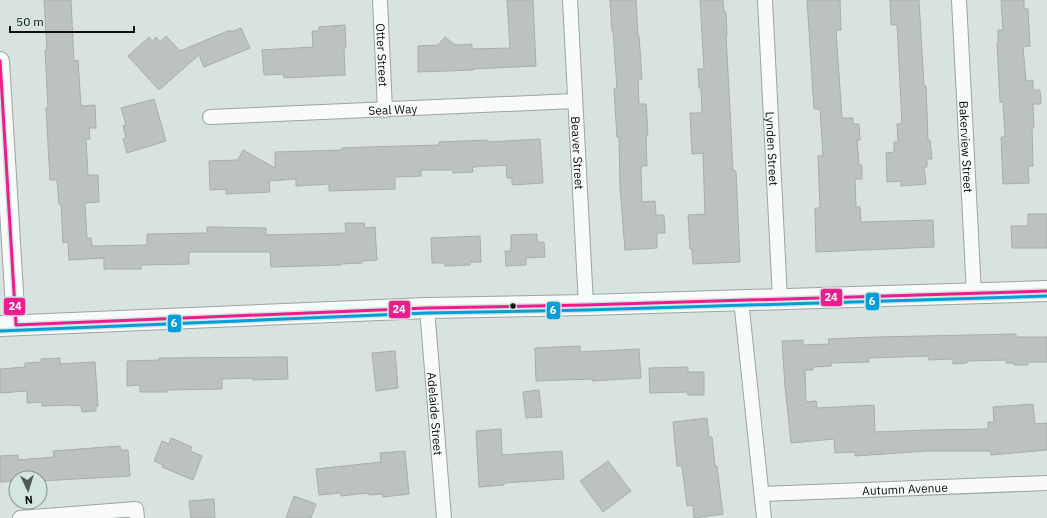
<svg xmlns="http://www.w3.org/2000/svg" width="1047" height="518" font-family="'IBM Plex Sans',sans-serif">
  <rect width="100%" height="100%" fill="#d8e2df"/>
  <path fill="#bbc2c0" stroke="#a7aeac" d="M44,0h27l3,61 4,-1 3,46 14,-1 1,23h-7l1,11h-4l2,36h10l1,27 -14,1 2,35h4l1,8 55,-1v-11l60,-1v-6l59,1v7l80,-2 -1,-10h19l1,5 10,-1 2,33 -15,1v2l-21,1v1l-70,2 -1,-15h-81v12l-48,1v4h-37v-11l-35,2 -1,-18 -5,1 -2,-39h-2l-2,-24h-7l-4,-72h2l-3,-58h2z
    M507,0h26l3,66 -63,3v1l-55,2v-26l20,-1 7,-8 10,8 17,-1v5l38,-1z
    M610,0h26l2,36h1l3,43 -4,1 1,24h7l2,31h-2l1,31h-6l1,36 13,-1 1,14h8l1,18h-8v15l-32,2 -5,-63 -1,-50h-2l-3,-48h3l-4,-58h-1z
    M700,0h23l1,12h2l1,23h-1l4,75 3,61h3l4,91 -47,2 -1,-15h-2l-2,-34 17,-1 -2,-61 -11,1 -2,-41h12l-1,-25h-2l-1,-19h6z
    M807,0h33l1,30h-5l6,88h11v6h6l1,16h-3l2,25h3v14h-7l1,28h4l1,15 72,-2 1,27 -118,5 -1,-44h5l-2,-52h5l-3,-47h-6z
    M890,0h29l5,86h2l2,54h2l2,19h-5v8h-3l2,17 -25,2v-5l-14,1 -1,-29 8,-1v-10h4l-1,-18h5l-5,-99h-6z
    M1001,0h23v9h4l2,37 -7,1 3,34 7,-1v10h7l1,14h-8l1,23h-2l1,39h-5l1,17 -26,1 -2,-47h4l-2,-35h-3l-3,-59h1v-13h5z
    M345,25l1,22h-2l1,28 -61,3 -1,-4 -19,1 -2,-25 51,-3 -1,-16h7v-4z
    M241,28l9,20 -46,19 -5,-12 -40,35 -31,-34 21,-19 3,4 4,-4 4,5 6,-6 14,15 50,-21 1,2z
    M154,99l12,42 -39,12 -4,-14 3,-1 -3,-12 3,-1 -5,-17z
    M540,139l3,44 -31,2v-7h-5l-1,-13 -34,2 1,5 -20,1v-3h-32v6l-26,1v12l-66,2v-7l-33,2v-7l-27,2 1,11 -44,2v-5l-16,1 -1,-29 29,-1 5,-10 32,18v-16l68,-2 -1,-2 25,-1 72,-2v-3l48,-2v2z
    M1028,214h19v34h-35l-1,-22h17z
    M537,234v8h7l1,15 -19,1v7l-20,1 -1,-15h6v-16z
    M480,236l1,26h-11v3l-25,1 -1,-3h-12l-1,-25z
    M1016,334v3h31v25h-19v3h-14v-2h-8v-3l-39,1v2l-14,1v-5l-24,1 -1,-4 -60,2 1,4 -38,1v3l-18,1v3h-8l1,32 10,-1 1,7 57,-3 1,27 54,-2 59,-1v-7h6l-1,-15 40,-3 2,20 12,-1v27l-56,5 -1,-4h-63l-72,5v-4l-20,1 -1,-14 -43,4 -6,-57 -3,-45 21,-1v5l26,-1 -1,-5 48,-2z
    M580,346v6l59,-3 2,29 -49,3v-2l-56,2 -1,-33z
    M395,351l3,37 -22,3 -4,-38z
    M287,357l1,22 -35,1v-2l-31,1v10l-55,1v2h-27v-7l-13,1v-25l32,-1v-2z
    M60,358v6l35,-2 3,44h-2v5l-14,1 -1,-7 -8,1v-1l-31,1v-4l-15,1v-12l-27,2v-24l25,-2v-4l16,-1v-3z
    M688,367v5h16v23h-16l-1,-3 -37,1 -1,-25z
    M539,390l3,27 -16,1 -3,-26z
    M707,418l2,19h3l3,29h2l6,48 -29,4 -1,-13 -6,1 -5,-40h-5l-4,-44z
    M501,429l1,26 60,-4 2,28 -60,4v2l-25,2 -3,-56z
    M171,438l21,9 -2,4 12,5 -9,24 -31,-13 1,-2 -9,-4 8,-20 7,3z
    M120,446l1,4h7l2,26 -90,5v-3h-24v3l-16,1v-26l18,-1v5l36,-3 -1,-6z
    M405,451l4,43 -26,3 -1,-3 -13,1v-2l-28,3v-3l-22,2 -3,-26 65,-7 -1,-9z
    M608,461l23,30 -28,21 -23,-31z
    M294,496l22,8 -5,14h-25z
    M214,499l1,19h-24l-2,-17z"/>
  <g fill="none" stroke-linecap="round" stroke-linejoin="round">
    <defs>
      <g id="minor">
        <path id="s1" d="M380,0l5,110"/>
        <path id="s2" d="M570,0l16,305"/>
        <path id="s3" d="M765,0l15,299"/>
        <path id="s4" d="M959,0l15,294"/>
        <path id="s5" d="M210,117l365,-16"/>
        <path d="M741,300l23,218"/>
        <path id="s6" d="M427,308l17,210"/>
        <path id="s7" d="M762,494l285,-11"/>
        <path d="M20,518l116,-9 1,9"/>
      </g>
      <path id="tertiary" d="M0,61l16,264"/>
      <path id="secondary" d="M0,326l427,-18 159,-3 461,-14"/>
    </defs>
    <use href="#minor" stroke="#9da4a2" stroke-width="16"/>
    <use href="#tertiary" stroke="#9da4a2" stroke-width="20"/>
    <use href="#secondary" stroke="#9da4a2" stroke-width="22"/>
    <use href="#minor" stroke="#f9fbfa" stroke-width="14"/>
    <use href="#tertiary" stroke="#f9fbfa" stroke-width="18"/>
    <use href="#secondary" stroke="#f9fbfa" stroke-width="20"/>
    <defs>
      <path id="bus-1" d="M0,61l16,264 411,-17 159,-3 461,-14"/>
      <path id="bus-2" d="M0,331l427,-18 159,-3 461,-14"/>
    </defs>
    <use href="#bus-1" stroke="#d4e6e0" stroke-width="6"/>
    <use href="#bus-2" stroke="#d4e6e0" stroke-width="6"/>
    <use href="#bus-1" stroke="#ed1d8f" stroke-width="3"/>
    <use href="#bus-2" stroke="#019ed9" stroke-width="3"/>
  </g>
  <circle fill="#0a110f" stroke="#d4e6e0" stroke-width="1.5" cx="513" cy="306" r="3.5"/>
  <g text-anchor="middle" dominant-baseline="central" stroke-width="3.5" stroke-linejoin="round" paint-order="stroke">
    <g font-size="12" fill="#0a110f" stroke="#d4e6e0">
      <text stroke="none"><textPath href="#s1" startOffset="55">Otter Street</textPath></text>
      <text stroke="none"><textPath href="#s5" startOffset="183">Seal Way</textPath></text>
      <text stroke="none"><textPath href="#s4" startOffset="147">Bakerview Street</textPath></text>
      <text stroke="none"><textPath href="#s3" startOffset="149">Lynden Street</textPath></text>
      <text stroke="none"><textPath href="#s2" startOffset="153">Beaver Street</textPath></text>
      <text stroke="none"><textPath href="#s6" startOffset="106">Adelaide Street</textPath></text>
      <text stroke="none"><textPath href="#s7" startOffset="143">Autumn Avenue</textPath></text>
    </g>
  </g>
  <g stroke="#d4e6e0" stroke-width="1.5">
    <rect x="820" y="288" width="23" height="19" rx="4" fill="#ed1d8f"/>
    <rect x="865" y="292" width="15" height="19" rx="4" fill="#019ed9"/>
    <rect x="3" y="297" width="23" height="19" rx="4" fill="#ed1d8f"/>
    <rect x="388" y="300" width="23" height="19" rx="4" fill="#ed1d8f"/>
    <rect x="546" y="301" width="15" height="19" rx="4" fill="#019ed9"/>
    <rect x="167" y="314" width="15" height="19" rx="4" fill="#019ed9"/>
  </g>
  <g font-size="11" text-anchor="middle" font-weight="bold" fill="#fff">
    <text x="831" y="301">24</text>
    <text x="872" y="305">6</text>
    <text x="15" y="310">24</text>
    <text x="399" y="313">24</text>
    <text x="553" y="314">6</text>
    <text x="174" y="327">6</text>
  </g>
  <g transform="translate(28 490) rotate(176)"><circle r="19" fill="#d4e6e0" stroke="#83918c"/>
  <path d="M0-3L7 15L0 10L-7 15Z" fill="#525a58"/>
  <text y="-6" font-size="11" font-weight="bold" text-anchor="middle" fill="#0a110f">N</text>
  </g>
  <path d="M10 26v6h124v-6" fill="none" stroke="#0a110f" stroke-width="2"/>
  <text x="16" y="26" font-size="12" fill="#0a110f" stroke="#d4e6e0" stroke-width="3" paint-order="stroke">50 m</text>
</svg>
